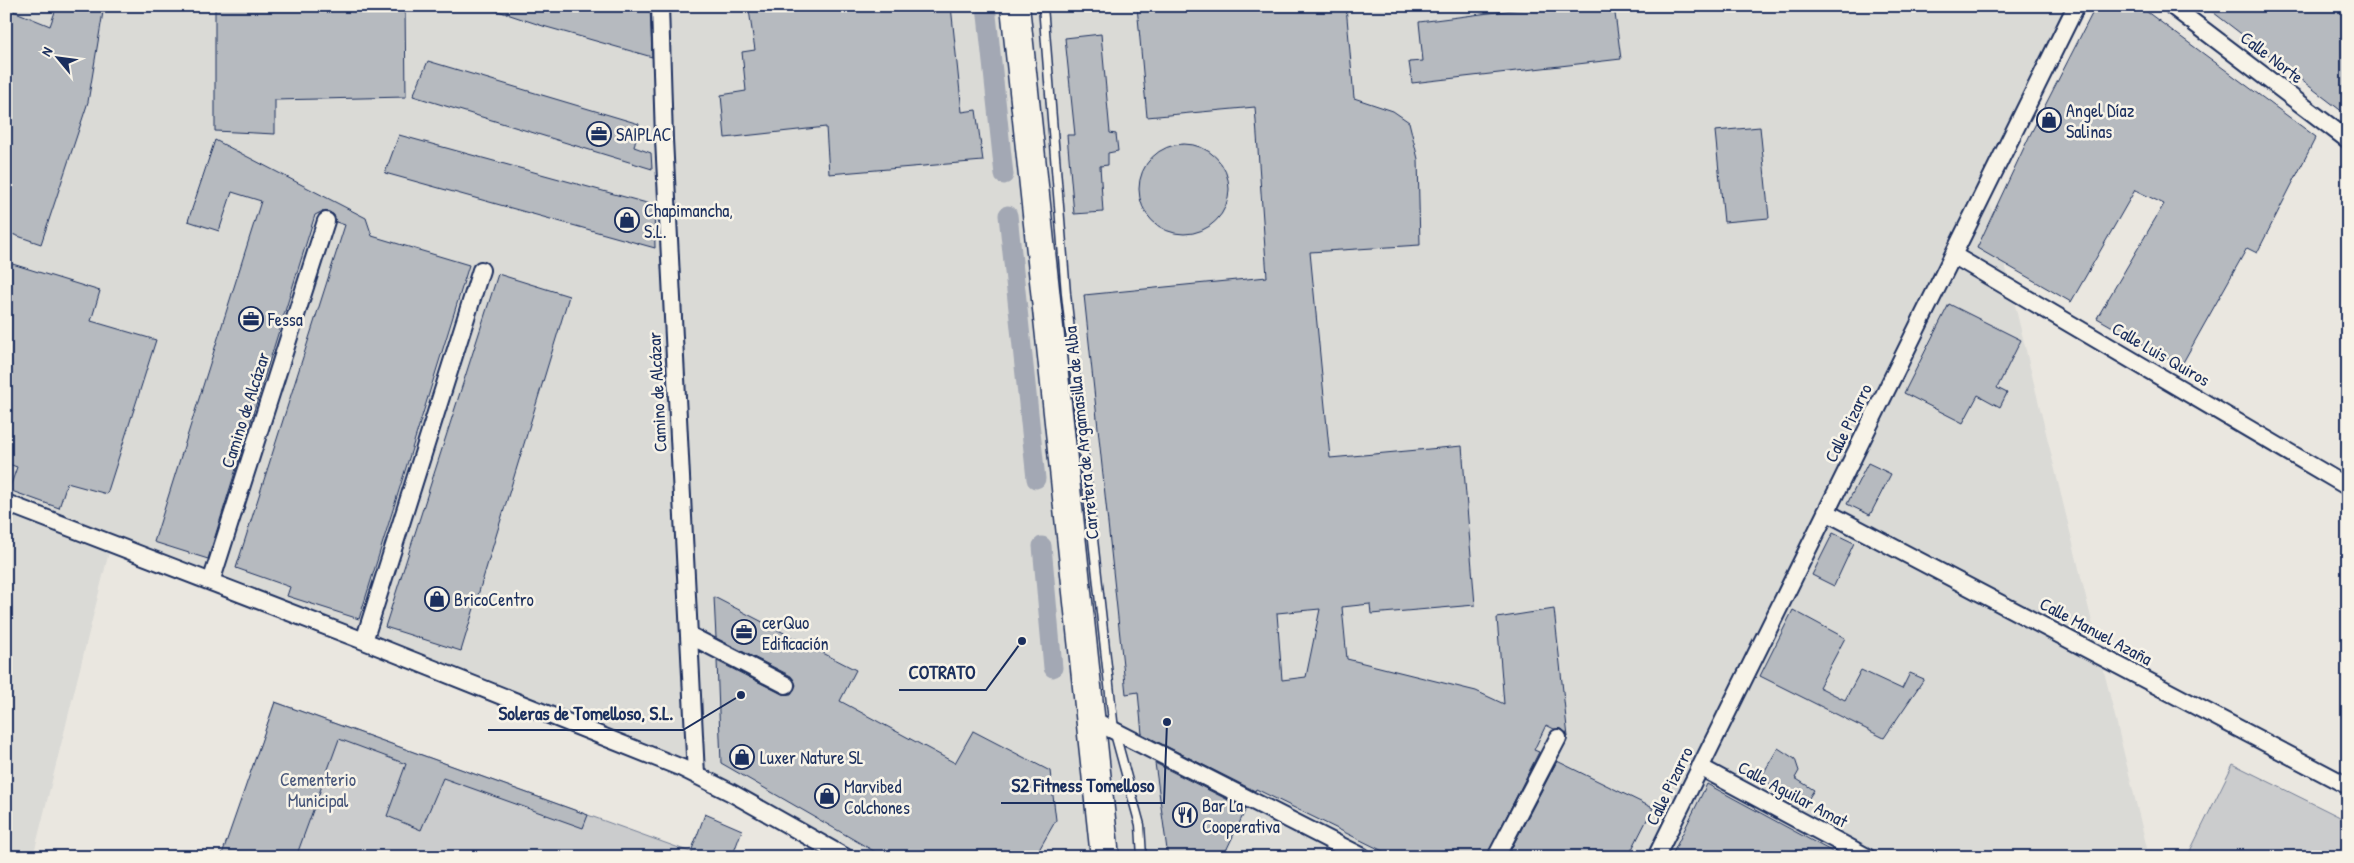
<svg xmlns="http://www.w3.org/2000/svg" width="2354" height="863" font-family="'Patrick Hand',sans-serif">
  <rect width="100%" height="100%" fill="#eae7e0"/>
  <filter id="ink" filterUnits="userSpaceOnUse"><feTurbulence type="fractalNoise" baseFrequency=".02" numOctaves="2"/><feDisplacementMap in="SourceGraphic" scale="10" xChannelSelector="R" yChannelSelector="G"/><feConvolveMatrix kernelMatrix="1 2 1 2 8 2 1 2 1" color-interpolation-filters="sRGB"/></filter>
  <g filter="url(#ink)">
    <path fill="#dadad6" d="M6,6h2060l-83,168 164,674 -18,9h-1286l-147,-82 -585,-231 -78,313h-27z"/>
    <path fill="#cbcccd" stroke="#737e96" d="M275,702l429,155h-482z
      M2233,764l115,57v36h-161z"/>
    <g fill="none" stroke-linecap="round" stroke-linejoin="round">
      <path stroke="#a3a8b4" stroke-width="19" d="M986,6l18,169
        M1008,215l28,264
        M1042,546l11,122"/>
    </g>
    <path fill="#b6babf" stroke="#1b2f5e" fill-rule="evenodd" d="M57,6h47l-16,96 -47,142 -35,-12v-224l44,18z
      M215,6h190l1,91 -131,3v34l-60,-3z
      M493,6h157l2,51 -109,-31 -51,-17z
      M782,6h169l11,106 14,-2 7,51 -154,13 -3,-47 -101,11 -4,-43 25,-4 -4,-39 13,-2 -6,-40z
      M1137,6h209l8,92 39,13 16,11 9,37 2,86 -110,7 20,206 132,-12 13,159 -104,9 -1,-10 -28,3 5,52 129,32 28,13 -7,-86 57,-9 14,128 -6,-8h-8l-8,-4 -12,25 5,2 -53,105h-91l-139,-68 -1,2 -113,-57 -4,-42 -12,2 -42,-399 183,-18 -12,-170 -108,10zM1320,609l-14,68 -24,3 -5,-67z
      M1544,6h70l7,53 -209,24 -3,-21 14,-1 -4,-39z
      M2096,6h43l177,131 -59,116 -10,-5 -66,118 -84,-48 67,-114 -29,-14 -64,112 -94,-54 52,-111z
      M2205,6h143v110z
      M1101,34l9,99 6,1 2,17 -10,2v12l-8,1 3,46 -29,2 -7,-79h8l-10,-97z
      M428,61l211,63 -5,23 17,6 1,16 -239,-73z
      M1760,127l9,91 -45,4 -9,-91z
      M399,135l255,70 1,43 -270,-75z
      M215,140l151,78 6,18 97,29 -110,354 -72,-23 3,-9 -54,-19 109,-343 -9,-3 -2,-7 -5,-3 -6,-1 -8,4 -107,344 -54,-17 107,-341 -29,-9 -13,39 -31,-10z
      M1139 189a45 45 0 1 1 90 0a45 45 0 1 1-90 0Z
      M6,262l94,29 -9,30 65,19 -49,154 -40,-11 -8,25 -50,-18 8,-23 -11,-4z
      M498,274l71,22 -108,355 -76,-24z
      M1949,304l72,36 -24,48 10,5 -7,14 -22,-12 -15,28 -59,-30z
      M1868,463l23,11 -21,41 -23,-11z
      M1833,533l21,10 -20,43 -22,-11z
      M714,597l142,73 -16,31 115,62 18,-32 77,40 6,49 -21,37h-151l-163,-94 -4,-102 65,33h9l5,-9 -5,-9 -75,-38z
      M1793,610l52,28 -26,49 26,13 16,-30 41,19 8,-16 14,6 -40,59 -124,-62z
      M275,702l313,113 -5,13 -140,-50 -22,52 -34,-14 19,-52 -67,-25 -43,118h-75z
      M1778,748l17,11 4,12 -4,7 19,12 -9,14 -45,-25z
      M1557,761l96,47 -25,49h-121z
      M1155,763l91,46 -23,48h-55z
      M1707,784l135,73h-171z
      M705,814l37,16 -10,27h-28l-13,-5z"/>
    <g fill="none" stroke-linecap="round" stroke-linejoin="round">
      <defs>
        <path id="service" d="M1043,6l23,288 48,436 26,95 2,32"/>
        <path id="minor" d="M660,6l4,133 32,636
          M2172,6l176,134
          M1953,255l395,232
          M6,503l358,138 318,127 48,24 115,65
          M1826,512l522,274
          M211,582l115,-361
          M689,635l97,50
          M364,641l117,-371
          M1091,719l272,138
          M1700,767l167,90
          M1496,857l62,-119
          M1656,857l420,-851"/>
        <path id="trunk" d="M1015,6l90,851"/>
      </defs>
      <use href="#service" stroke="#1b2f5e" stroke-width="11"/>
      <use href="#minor" stroke="#1b2f5e" stroke-width="20"/>
      <use href="#trunk" stroke="#1b2f5e" stroke-width="31"/>
      <use href="#service" stroke="#f7f3e8" stroke-width="8"/>
      <use href="#minor" stroke="#f7f3e8" stroke-width="16"/>
      <use href="#trunk" stroke="#f7f3e8" stroke-width="28"/>
    </g>
  </g>
  <defs>
    <symbol id="shop-ring" viewBox="-11 -11 22 22"><circle r="9.5" fill="#f7f3e8" stroke="#1b2f5e" stroke-width="1.5"/><path d="M-5-2.5h2.3a2.7 3.5 0 0 1 5.4 0H5L5.5 6h-11ZM-1.5-2.5h3a1.5 2.3 0 0 0-3 0Z" fill="#1b2f5e"/></symbol>
    <symbol id="office-ring" viewBox="-11 -11 22 22"><circle r="9.5" fill="#f7f3e8" stroke="#1b2f5e" stroke-width="1.5"/><path d="M-6-3h4V-5.5h4V-3h4V5H-6ZM-1-4.5V-3h2v-1.5ZM-6 0V1H6V0Z" fill="#1b2f5e"/></symbol>
    <symbol id="restaurant-ring" viewBox="-11 -11 22 22"><circle r="9.5" fill="#f7f3e8" stroke="#1b2f5e" stroke-width="1.5"/><path d="M-5-6h1v4h1v-4h1v4h1v-4h1v5L-1.5 .5V6h-2V.5L-5-1ZM5-6V6H3V1.5H1.5Q1.5-4 5-6Z" fill="#1b2f5e"/></symbol>
  </defs>
  <g fill-rule="evenodd">
    <use href="#shop-ring" x="2035" y="106" width="28" height="28"/>
    <use href="#office-ring" x="585" y="120" width="28" height="28"/>
    <use href="#shop-ring" x="613" y="206" width="28" height="28"/>
    <use href="#office-ring" x="237" y="305" width="28" height="28"/>
    <use href="#shop-ring" x="423" y="585" width="28" height="28"/>
    <use href="#office-ring" x="730" y="618" width="28" height="28"/>
    <use href="#shop-ring" x="728" y="743" width="28" height="28"/>
    <use href="#shop-ring" x="813" y="782" width="28" height="28"/>
    <use href="#restaurant-ring" x="1171" y="801" width="28" height="28"/>
  </g>
  <g text-anchor="middle" dominant-baseline="central" stroke-width="5" stroke-linejoin="round" paint-order="stroke">
    <g font-size="18" fill="#1b2f5e" stroke="#f7f3e8">
      <text transform="translate(2272 57) rotate(37)">Calle Norte</text>
      <text transform="translate(2161 354) rotate(30)">Calle Luis Quiros</text>
      <text transform="translate(657 392) rotate(-93)">Camino de Alcázar</text>
      <text transform="translate(245 410) rotate(-72)">Camino de Alcázar</text>
      <text transform="translate(1848 423) rotate(-64)">Calle Pizarro</text>
      <text transform="translate(1081 433) rotate(-96)">Carretera de Argamasilla de Alba</text>
      <text transform="translate(2096 631) rotate(28)">Calle Manuel Azaña</text>
      <text transform="translate(1669 786) rotate(-64)">Calle Pizarro</text>
      <text transform="translate(1793 794) rotate(28)">Calle Aguilar Amat</text>
    </g>
    <g font-size="18" fill="#1b2f5e" stroke="#f7f3e8" text-anchor="start">
      <text x="2066" y="110">Angel Díaz<tspan x="2066" dy="21">Salinas</tspan></text>
      <text x="616" y="134">SAIPLAC</text>
      <text x="644" y="210">Chapimancha,<tspan x="644" dy="21">S.L.</tspan></text>
      <text x="268" y="319">Fessa</text>
      <text x="454" y="599">BricoCentro</text>
      <text x="762" y="622">cerQuo<tspan x="762" dy="21">Edificación</tspan></text>
      <text x="760" y="757">Luxer Nature SL</text>
      <text x="844" y="786">Marvibed<tspan x="844" dy="21">Colchones</tspan></text>
      <text x="1202" y="805">Bar La<tspan x="1202" dy="21">Cooperativa</tspan></text>
    </g>
    <g font-size="18" fill="#47567a" stroke="#f7f3e8">
      <text x="318" y="779">Cementerio<tspan x="318" dy="21">Municipal</tspan></text>
    </g>
  </g>
  <path fill="none" stroke="#1b2f5e" stroke-width="2" d="M1022 641L986 690H899M741 695L683 730H488M1167 722L1164 803H1001"/>
  <g fill="#1b2f5e" stroke="#f7f3e8" stroke-width="2">
    <circle cx="1022" cy="641" r="5"/>
    <circle cx="741" cy="695" r="5"/>
    <circle cx="1167" cy="722" r="5"/>
  </g>
  <g font-size="19" text-anchor="middle" font-weight="bold" fill="#1b2f5e" stroke="#f7f3e8" stroke-width="5" stroke-linejoin="round" paint-order="stroke">
    <text x="942" y="679">COTRATO</text>
    <text x="586" y="720">Soleras de Tomelloso, S.L.</text>
    <text x="1083" y="792">S2 Fitness Tomelloso</text>
  </g>
  <rect width="2354" height="863" fill="none" stroke="#f7f3e8" stroke-width="25"/>
  <rect x="12" y="12" width="2329" height="838" fill="none" stroke="#1b2f5e" stroke-width="2" filter="url(#ink)"/>
  <g transform="translate(58 58) rotate(299)" stroke="#f7f3e8" stroke-width="4" paint-order="stroke">
  <path d="M0-4L9 19L0 12L-9 19Z" fill="#1b2f5e"/>
  <text y="-8" font-size="14" font-weight="bold" text-anchor="middle" fill="#1b2f5e">N</text>
  </g>
</svg>
